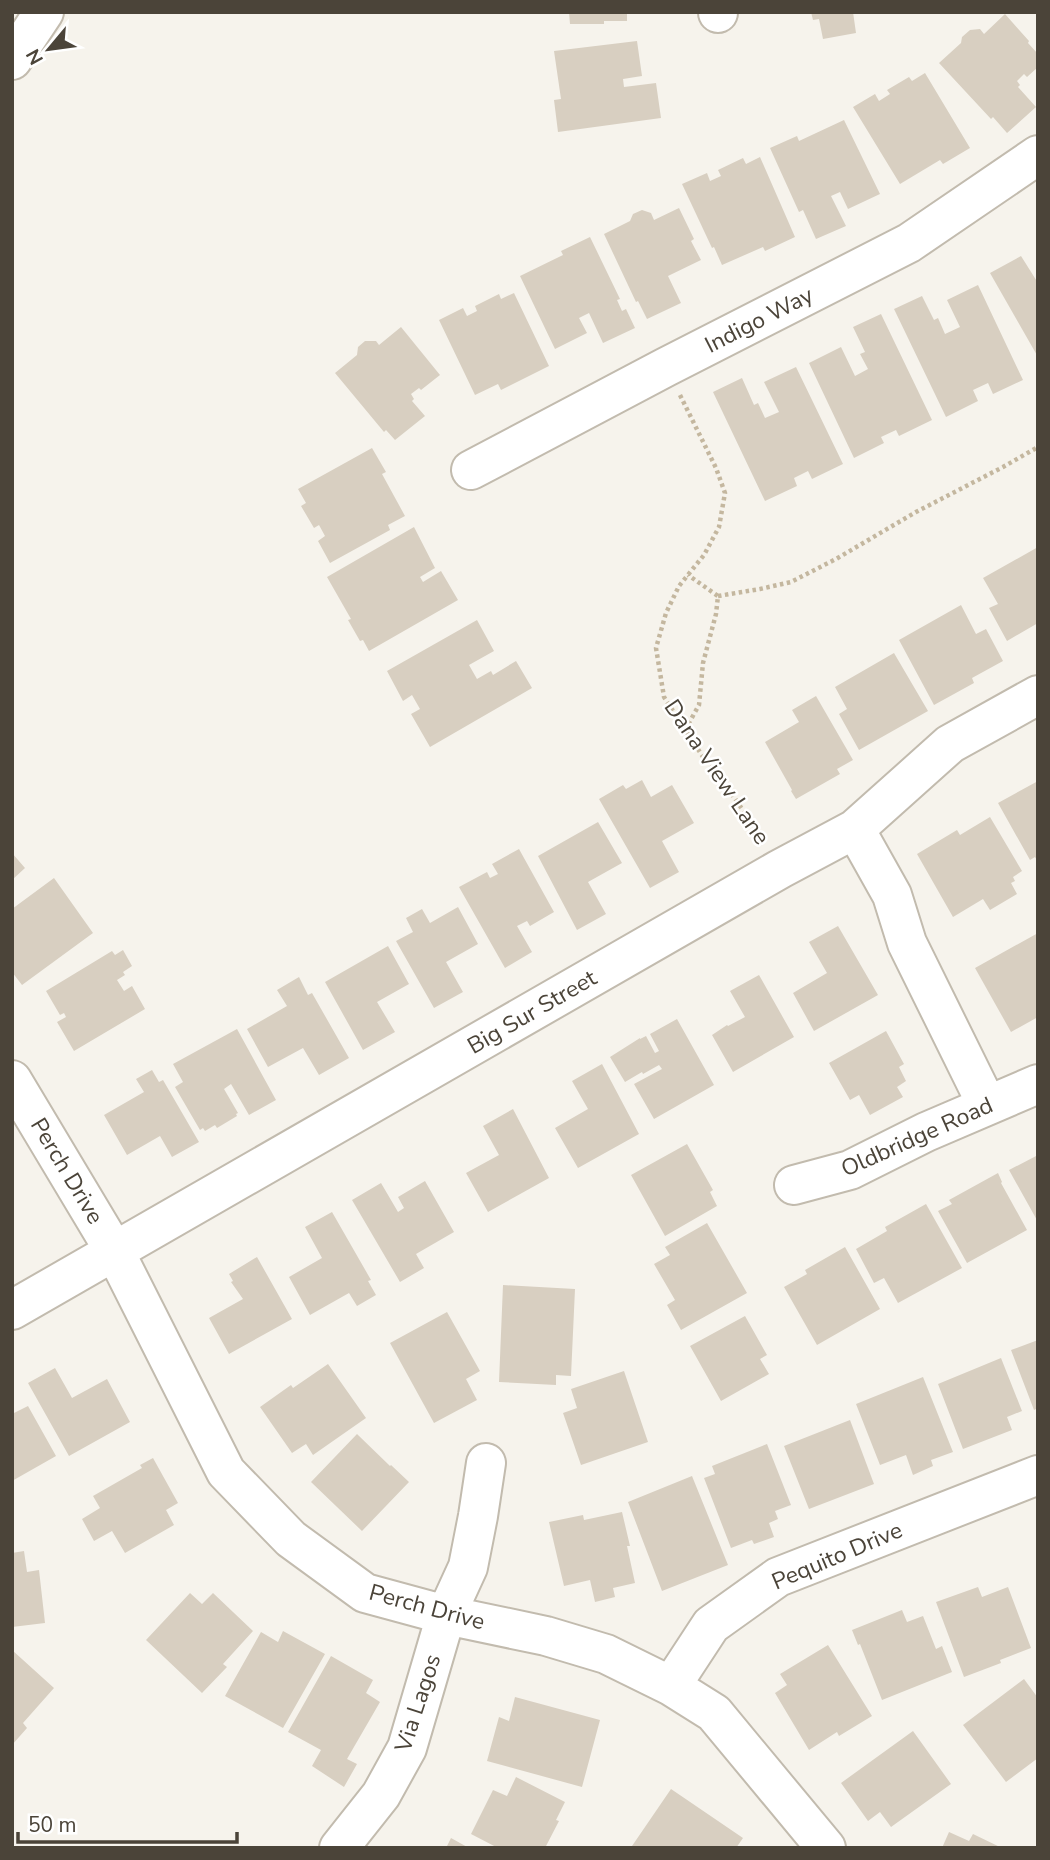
<svg xmlns="http://www.w3.org/2000/svg" width="1050" height="1860" font-family="'Nunito Sans',sans-serif">
  <rect width="100%" height="100%" fill="#f6f3ec"/>
  <path fill="#d8cfc1" d="M569,12h58v9h-23v3h-34z
    M811,12h42l3,21 -33,6 -4,-20 -6,1z
    M1005,14l24,27 -1,2 10,11v13l-11,10 -3,-3 -7,7 3,4 -2,2 18,20 -29,26 -14,-16 -2,2 -52,-56 22,-20 1,-6 8,-7 10,-1 4,5z
    M637,41l5,35 -19,3 1,8 32,-4 5,35 -103,14 -4,-32 7,-1 -7,-48z
    M925,73l45,75 -27,16 -3,-4 -40,24 -47,-77 22,-13 4,7 11,-7 -3,-4 22,-13 3,4z
    M844,120l36,74 -32,15 -8,-17 -9,4 15,30 -30,13 -13,-29 -4,2 -29,-64 27,-12 2,5z
    M760,157l35,80 -30,14 -2,-4 -41,18 -8,-18 -2,1 -30,-64 25,-11 3,8 11,-5 -3,-6 25,-12 3,6z
    M679,208l15,31 -3,2 10,19 -33,16 13,27 -34,16 -9,-18 -2,1 -32,-68 26,-13 3,-7 9,-4 9,3 3,7z
    M590,237l30,62 -3,1 5,11 4,-2 9,19 -32,15 -14,-30 -10,5 8,15 -32,16 -35,-73 43,-21 -2,-4z
    M1021,256l17,27v74l-48,-84z
    M978,285l45,95 -30,14 -5,-11 -15,7 5,11 -32,16 -52,-108 28,-13 12,24 4,-2 7,16 15,-7 -13,-27z
    M514,293l35,73 -48,24 -3,-6 -23,11 -36,-75 24,-12 4,8 10,-5 -2,-5 24,-12 2,5z
    M881,314l51,106 -33,16 -3,-6 -15,7 3,6 -30,15 -45,-95 32,-16 14,29 13,-7 -8,-15 5,-2 -12,-25z
    M401,327l39,48 -19,15 -2,-2 -8,6 3,5 -2,2 13,15 -30,24 -9,-10 -2,2 -49,-59 22,-18 1,-8 7,-6h11l3,4z
    M796,367l47,97 -31,15 -4,-8 -14,7 3,8 -32,15 -52,-109 29,-14 12,27 4,-2 7,15 14,-6 -15,-30z
    M372,448l14,24 -4,2 23,42 -17,9 2,5 -60,33 -12,-22 7,-5 -6,-11 -5,3 -13,-22 5,-3 -8,-14z
    M414,527l21,41 -15,9 3,5 18,-11 17,29 -89,51 -6,-11 -3,1 -12,-21 3,-1 -24,-42z
    M1038,547v76l-31,18 -18,-33 9,-4 -15,-26z
    M961,605l15,29 10,-5 17,32 -31,17 2,5 -40,22 -35,-65z
    M477,620l17,31 -25,14 8,14 14,-8 2,4 23,-14 16,27 -102,59 -19,-33 9,-5 -8,-14 -9,6 -16,-30z
    M894,653l34,58 -69,39 -20,-36 8,-5 -12,-22z
    M816,696l37,64 -16,9 3,5 -44,25 -5,-8 1,-1 -27,-48 34,-20 -7,-12z
    M642,780l9,17 21,-12 22,38 -32,18 17,31 -29,16 -51,-89 24,-14 3,4z
    M1038,781v81l-3,-5 -5,3 -32,-57z
    M990,817l32,54 -9,6 2,4 -4,2 6,11 -27,16 -7,-11 -30,18 -36,-63 40,-24 3,5z
    M598,822l24,41 -34,19 18,32 -29,16 -39,-74z
    M519,849l35,63 -24,14 -3,-5 -10,5 15,26 -27,16 -46,-81 28,-15 3,6 8,-4 -6,-10z
    M12,853l13,15 -13,12z
    M54,878l39,55 -71,52 -10,-13v-63z
    M458,907l20,37 -32,18 17,30 -29,16 -38,-67 17,-9 -7,-14 16,-9 8,14z
    M838,926l40,69 -64,36 -21,-38 34,-20 -18,-31z
    M1038,933v84l-27,15 -36,-64z
    M388,946l21,38 -32,18 18,30 -32,18 -38,-68z
    M123,950l9,16 -9,6 2,3 -8,5 7,11 8,-5 13,23 -71,42 -17,-29 9,-5 -2,-4 -4,2 -14,-24 66,-40 3,4z
    M759,975l35,62 -61,35 -21,-37 15,-10 1,1 17,-9 -15,-26z
    M299,977l9,18 4,-2 37,65 -30,17 -16,-27 -35,19 -21,-38 40,-23 -10,-16z
    M677,1019l37,66 -60,34 -20,-35 28,-15 -3,-4 -16,9 -1,-2 -17,10 -15,-25 30,-19v1l6,-3 9,17 4,-2 -9,-17z
    M237,1029l39,71 -27,15 -18,-31 -7,5 14,24 -2,1 1,2 -20,12 -2,-3 -10,6 -2,-3 -3,2 -25,-43 8,-5 -10,-18z
    M886,1031l18,33 -5,3 7,14 -9,6 6,10 -33,18 -11,-20 -9,5 -21,-37z
    M602,1064l37,70 -61,34 -23,-40 33,-19 -16,-28z
    M152,1070l7,12 4,-2 36,62 -27,15 -12,-21 -33,19 -23,-40 40,-23 -8,-13z
    M513,1109l36,69 -61,34 -22,-39 33,-18 -16,-29z
    M687,1144l26,46 -3,2 7,14 -52,30 -34,-61z
    M1038,1155v67l-29,-52z
    M998,1173l4,9 -1,1 26,47 -60,33 -29,-52 14,-7 -3,-4z
    M425,1181l29,51 -38,22 8,14 -24,14 -48,-82 29,-17 17,29 6,-4 -6,-11z
    M926,1204l36,64 -64,35 -14,-25 -10,5 -18,-34 31,-18 -2,-4z
    M332,1212l39,68 -3,1 8,14 -19,11 -8,-13 -39,22 -21,-38 33,-19 -17,-31z
    M707,1223l40,70 -66,37 -14,-25 8,-5 -21,-36 16,-9 -5,-8z
    M845,1247l35,62 -63,36 -33,-58 23,-13 -2,-4z
    M257,1257l35,62 -63,35 -20,-36 34,-19 -12,-17 2,-1 -4,-7z
    M503,1285l72,4 -4,87 -15,-1v10l-57,-3z
    M447,1312l33,59 -14,8 11,21 -43,23 -44,-80z
    M745,1316l22,39 -7,4 9,15 -48,27 -31,-55z
    M1038,1340v68l-4,2 -23,-60z
    M1001,1358l21,53 -15,6 5,13 -49,19 -25,-65z
    M328,1364l38,54 -53,37 -7,-11 -14,9 -32,-46 31,-22 2,3z
    M55,1368l17,30 35,-19 23,43 -61,34 -41,-73z
    M624,1371l24,71 -67,23 -18,-52 14,-5 -6,-19z
    M923,1377l30,75 -22,8 2,6 -20,9 -7,-20 -26,10 -24,-61z
    M28,1406l28,50 -44,25v-67z
    M850,1420l24,64 -65,25 -25,-63z
    M357,1434l33,32 1,-1 18,17 -47,49 -51,-49z
    M767,1444l24,61 -16,6 3,8 -9,4 5,14 -20,7 -2,-4 -21,8 -27,-70 11,-4 -3,-8z
    M153,1458l25,45 -12,7 8,15 -49,28 -13,-22 -18,10 -12,-22 18,-11 -7,-12 49,-28 -2,-3z
    M692,1476l36,89 -66,26 -34,-89z
    M622,1512l8,34h-3l8,37 -22,5 2,9 -20,5 -5,-22 -26,6 -15,-64 34,-7 1,5z
    M24,1551l3,21 12,-2 6,53 -33,4v-74z
    M978,1587l4,10 26,-10 23,61 -31,12 1,3 -37,14 -28,-75z
    M190,1593l12,11 11,-11 40,38 -30,33 4,3 -25,26 -56,-53z
    M902,1610l5,12 16,-6 13,33 6,-3 10,26 -70,28 -22,-56 -2,1 -6,-15z
    M283,1631l42,23 -42,74 -58,-32 36,-64 17,10z
    M828,1645l44,71 -33,20 -2,-4 -28,18 -34,-57 12,-8 -7,-11z
    M12,1650l42,38 -31,35 4,5 -15,17z
    M331,1656l42,24 -7,13 14,9 -33,57 10,5 -13,23 -32,-21 9,-16 -33,-18z
    M1024,1679l14,19v60l-32,24 -43,-57z
    M515,1697l85,23 -18,67 -95,-26 12,-44 10,4z
    M913,1731l38,53 -60,43 -11,-15 -12,9 -27,-38z
    M516,1777l49,25 -9,18 3,1 -14,27h-47l-27,-14 22,-44 14,6z
    M671,1789l72,49 -7,10h-102l-2,-2z
    M949,1832l20,9 4,-7 29,14h-60z
    M451,1838l18,10h-23z"/>
  <g fill="none" stroke-linecap="round" stroke-linejoin="round">
    <defs>
      <path id="minor" d="M718,12v1
        M12,60l32,-48
        M471,470l195,-103 243,-124 129,-88
        M855,829l37,66 15,48 80,162
        M12,1080l103,172 111,220 65,67 74,54 81,22 100,21 60,18 65,32 43,27 112,135
        M794,1185l56,-15 76,-38 112,-48
        M12,1310l768,-441 75,-40 95,-85 88,-49
        M671,1686l40,-61 67,-48 260,-102
        M339,1848l42,-53 26,-47 39,-133 22,-48 10,-51 8,-53"/>
    </defs>
    <use href="#minor" stroke="#c2bbae" stroke-width="42"/>
    <path stroke="#c4b79f" stroke-width="4.5" stroke-dasharray="3.5 3.5" stroke-linecap="butt" d="M680,395l36,73 9,25 -6,34 -15,28 -25,31 -13,27 -10,35 8,49 43,66 18,21 39,57
      M718,596l42,-7 31,-7 45,-23 80,-47 87,-45 35,-20
      M685,730l14,-25 4,-42 13,-49 2,-18 -30,-21"/>
    <use href="#minor" stroke="#fff" stroke-width="38"/>
  </g>
  <g text-anchor="middle" dominant-baseline="central" stroke-width="5" stroke-linejoin="round" paint-order="stroke">
    <g font-size="23" fill="#4b4439" stroke="#fff">
      <text transform="translate(759 320) rotate(-27)">Indigo Way</text>
      <text transform="translate(717 772) rotate(56)">Dana View Lane</text>
      <text transform="translate(532 1012) rotate(-30)">Big Sur Street</text>
      <text transform="translate(917 1137) rotate(-24)">Oldbridge Road</text>
      <text transform="translate(67 1171) rotate(59)">Perch Drive</text>
      <text transform="translate(837 1556) rotate(-23)">Pequito Drive</text>
      <text transform="translate(427 1607) rotate(15)">Perch Drive</text>
      <text transform="translate(418 1703) rotate(-72)">Via Lagos</text>
    </g>
  </g>
  <rect width="1050" height="1860" fill="none" stroke="#4b4439" stroke-width="28"/>
  <g transform="translate(49 49) rotate(241)" stroke="#ffffff" stroke-width="5" paint-order="stroke">
  <path d="M0-5L12 26L0 18L-12 26Z" fill="#4b4439"/>
  <text y="-10" font-size="19" font-weight="bold" text-anchor="middle" fill="#4b4439">N</text>
  </g>
  <path d="M18 1832v10h219v-10" fill="none" stroke="#4b4439" stroke-width="3.5"/>
  <text x="28" y="1832" font-size="21" fill="#4b4439" stroke="#ffffff" stroke-width="5" paint-order="stroke">50 m</text>
</svg>
